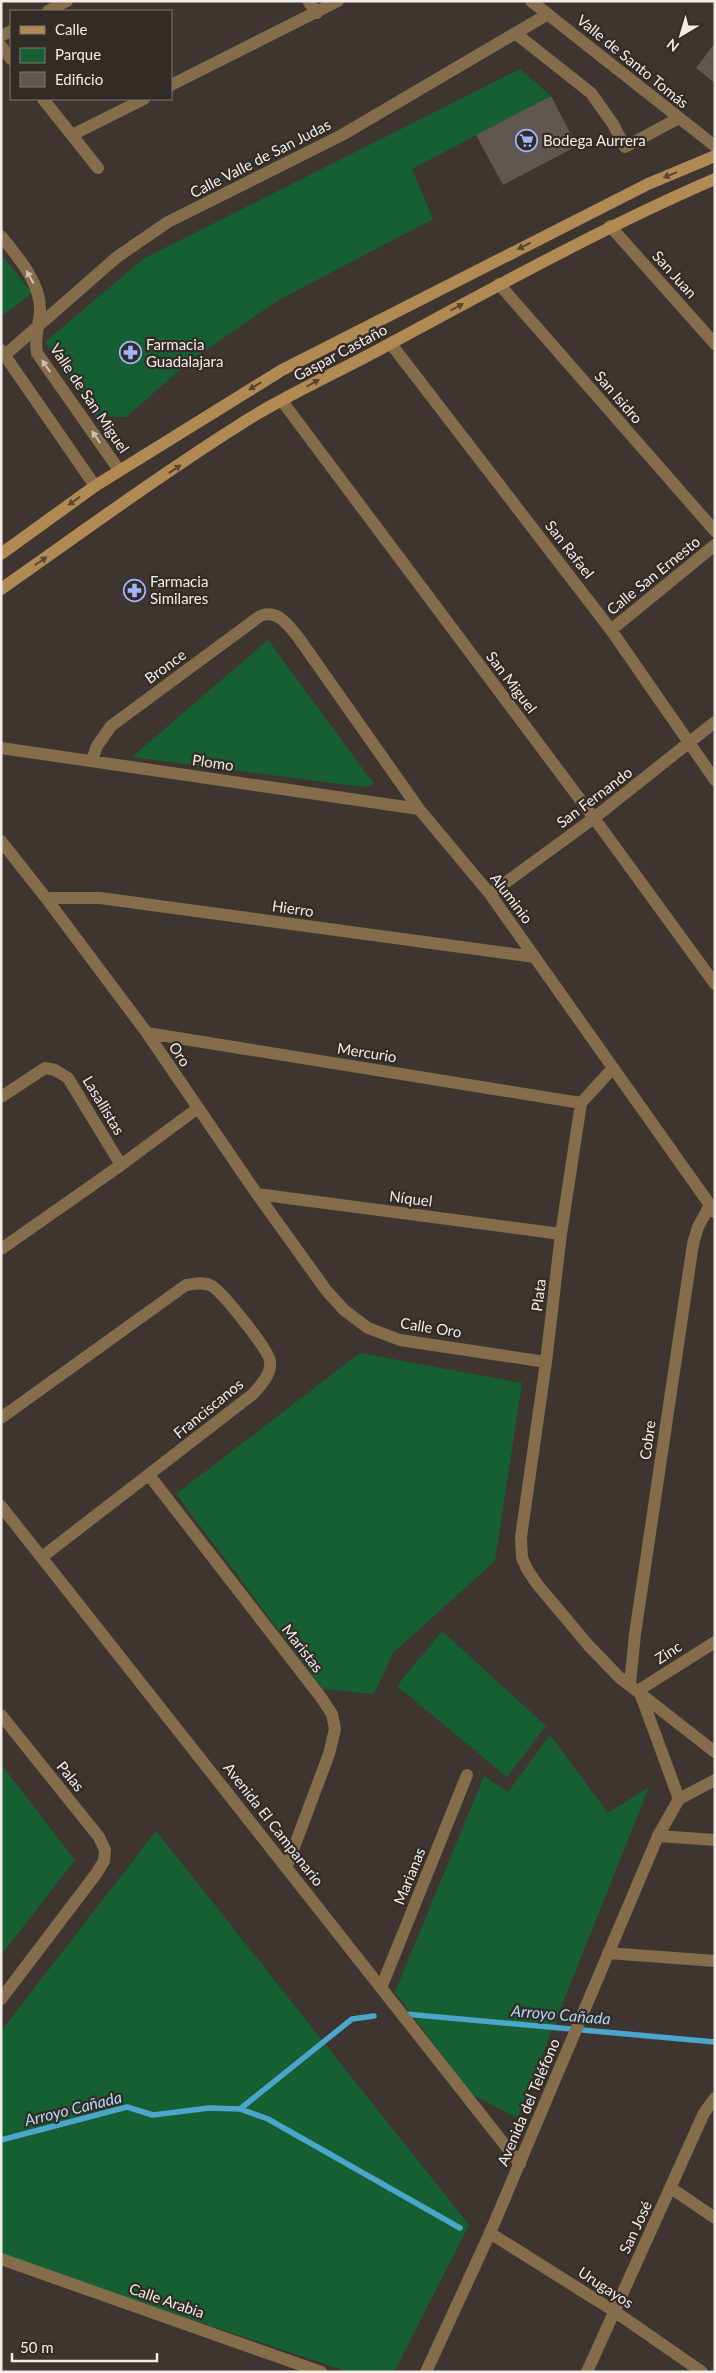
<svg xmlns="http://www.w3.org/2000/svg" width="716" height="2373" font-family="Lato,sans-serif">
  <rect width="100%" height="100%" fill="#3e3530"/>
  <path fill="#155f33" d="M520,69l31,27 -139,73 21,50 -156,82 -87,60 -64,56 -31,-1 -50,-74 98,-83z
    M1,254l31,39 -31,24z
    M268,640l106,144 -11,3 -231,-30z
    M360,1353l162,30 -27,178 -102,92 -19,41 -51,-5 -147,-195z
    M442,1631l104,95 -39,51 -110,-91z
    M550,1735l58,78 41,-26 -132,331 -46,-24 -76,-102 89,-216 24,16z
    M1,1764l74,96 -74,95z
    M156,1831l313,394 -75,147h-45l-348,-116v-225z"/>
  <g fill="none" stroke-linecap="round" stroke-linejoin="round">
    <path stroke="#4aa6cb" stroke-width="5.5" d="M405,2014l310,28
      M240,2109l112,-90 22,-3
      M1,2140l126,-33 26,8 56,-7 31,1 28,10 192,109"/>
  </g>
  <path fill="#605752" d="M715,43v40l-19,-15z
    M551,96l26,50 -74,39 -27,-50z"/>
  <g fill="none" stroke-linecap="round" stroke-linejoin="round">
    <path stroke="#856c4b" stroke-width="12" d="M308,1l9,12
      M531,1l184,145
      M48,11l19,-10
      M515,33l76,60 22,31 12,23 54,-29
      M1,36l10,-5
      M1,46l10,13
      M171,85l167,-84
      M43,99l55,69
      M72,135l72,-36
      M610,226l105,118
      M1,236c17,21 40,47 39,75 -1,15 -6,27 -3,42l82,117
      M499,284l216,247
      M391,344l220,286 104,150
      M1,350l94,136
      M5,355l112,-98 51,-35 174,-87 206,-121
      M282,401l312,417 121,166
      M611,630l104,-85
      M1,748l418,61
      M92,760l5,-14 14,-20 149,-110c18,-7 28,9 38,21l121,172 71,85 225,318
      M1,841l45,57 101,135 110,161 69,96 18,20 24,18 32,12 146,22
      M490,894l104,-76 121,-96
      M46,898h54l435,59
      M147,1033l434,70
      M613,1068l-32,35 -20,131 -15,128 -25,175 1,21 5,11 10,15 52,62 30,31 96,75
      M1,1097l44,-29 10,2 13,8 53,87
      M257,1194l304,40
      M1,1249l120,-84 77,-57
      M1,1418l185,-133c8,-1 18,-4 26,1 11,7 56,63 58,75 2,13 -10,25 -17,33l-211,163
      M149,1475l171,221 12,18 3,15 -6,25 -42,112
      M630,1684l5,-50 58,-390 5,-17 12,-22
      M639,1690l40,109
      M639,1690l76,-48
      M1,1715l98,122 6,13 -1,11 -8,13 -95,125
      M658,1836l57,4
      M608,1953l107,8
      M381,1988l86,-213
      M671,2188l44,30
      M490,2233l124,78 88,61
      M1,2259l320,113
      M587,2372l117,-259 11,-15"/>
    <path stroke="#856c4b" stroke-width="12" d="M1,1506l519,658
      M426,2372l64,-139 168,-397 21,-37 36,-19"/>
    <path stroke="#b08953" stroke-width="12" d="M1,554l94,-68 187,-116 366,-186 67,-28
      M1,589c81,-57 162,-116 246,-169 47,-29 98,-51 146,-78 106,-57 211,-115 322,-163"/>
  </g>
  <defs><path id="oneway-solid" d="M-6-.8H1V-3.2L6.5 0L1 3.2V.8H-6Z" transform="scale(1.25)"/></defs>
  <g fill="#584734">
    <use href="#oneway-solid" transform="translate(670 175) rotate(158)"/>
    <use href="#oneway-solid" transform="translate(524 246) rotate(153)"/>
    <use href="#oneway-solid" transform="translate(457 307) rotate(-29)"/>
    <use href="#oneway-solid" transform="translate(313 383) rotate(-30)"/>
    <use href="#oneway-solid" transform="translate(255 386) rotate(149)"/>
    <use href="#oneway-solid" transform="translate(175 469) rotate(-34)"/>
    <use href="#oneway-solid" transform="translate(74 501) rotate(144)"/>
    <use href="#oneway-solid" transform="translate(41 561) rotate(-35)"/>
  </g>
  <g fill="#ccc0b2">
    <use href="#oneway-solid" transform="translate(30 277) rotate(-119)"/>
    <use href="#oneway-solid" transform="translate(46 366) rotate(-125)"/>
    <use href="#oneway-solid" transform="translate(96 437) rotate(-125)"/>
  </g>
  <defs>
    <symbol id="supermarket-ring" viewBox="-11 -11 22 22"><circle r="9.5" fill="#332b26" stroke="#9eb4fd" stroke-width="1.5"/><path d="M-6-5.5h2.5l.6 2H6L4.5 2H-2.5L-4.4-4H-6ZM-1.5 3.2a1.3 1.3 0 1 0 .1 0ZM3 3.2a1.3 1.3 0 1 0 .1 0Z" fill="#9eb4fd"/></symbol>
    <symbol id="pharmacy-ring" viewBox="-11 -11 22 22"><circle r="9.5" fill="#332b26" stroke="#9eb4fd" stroke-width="1.5"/><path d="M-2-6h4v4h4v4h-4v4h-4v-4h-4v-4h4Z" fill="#9eb4fd"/></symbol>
  </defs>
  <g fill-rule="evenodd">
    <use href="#supermarket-ring" x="514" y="128" width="25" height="25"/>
    <use href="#pharmacy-ring" x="118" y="340" width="25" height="25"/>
    <use href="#pharmacy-ring" x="122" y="578" width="25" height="25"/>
  </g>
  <g text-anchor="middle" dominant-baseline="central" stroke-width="4.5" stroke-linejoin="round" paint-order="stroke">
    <g font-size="15" fill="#f3edea" stroke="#332b26">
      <text transform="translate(633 61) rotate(39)">Valle de Santo Tomás</text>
      <text transform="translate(260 158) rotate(-27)">Calle Valle de San Judas</text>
      <text transform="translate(675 274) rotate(48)">San Juan</text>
      <text transform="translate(340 352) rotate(-28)">Gaspar Castaño</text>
      <text transform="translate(619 397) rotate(49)">San Isidro</text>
      <text transform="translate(90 398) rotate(56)">Valle de San Miguel</text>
      <text transform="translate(570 549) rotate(52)">San Rafael</text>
      <text transform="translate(653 575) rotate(-39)">Calle San Ernesto</text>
      <text transform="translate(165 666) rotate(-36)">Bronce</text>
      <text transform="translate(512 682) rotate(53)">San Miguel</text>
      <text transform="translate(213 762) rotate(8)">Plomo</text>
      <text transform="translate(594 797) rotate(-37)">San Fernando</text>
      <text transform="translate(512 898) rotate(53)">Aluminio</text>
      <text transform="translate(293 908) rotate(8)">Hierro</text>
      <text transform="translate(367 1052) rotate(9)">Mercurio</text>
      <text transform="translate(180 1054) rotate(56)">Oro</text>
      <text transform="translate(104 1105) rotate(59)">Lasallistas</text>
      <text transform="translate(411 1198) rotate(7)">Níquel</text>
      <text transform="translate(538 1295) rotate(-83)">Plata</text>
      <text transform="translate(431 1327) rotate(9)">Calle Oro</text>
      <text transform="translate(208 1408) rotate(-39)">Franciscanos</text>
      <text transform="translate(647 1440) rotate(-82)">Cobre</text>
      <text transform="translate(303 1648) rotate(52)">Maristas</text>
      <text transform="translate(668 1652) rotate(-33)">Zinc</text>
      <text transform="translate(71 1776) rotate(51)">Palas</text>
      <text transform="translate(274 1824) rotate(52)">Avenida El Campanario</text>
      <text transform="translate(409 1876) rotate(-68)">Marianas</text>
      <text transform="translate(528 2102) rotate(-67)">Avenida del Teléfono</text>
      <text transform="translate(635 2227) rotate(-65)">San José</text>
      <text transform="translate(606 2287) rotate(33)">Urugayos</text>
      <text transform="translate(167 2300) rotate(19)">Calle Arabia</text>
    </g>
    <g font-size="15" fill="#f3edea" stroke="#332b26" text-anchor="start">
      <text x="543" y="140">Bodega Aurrera</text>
      <text x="146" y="344">Farmacia<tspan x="146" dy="17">Guadalajara</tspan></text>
      <text x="150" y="581">Farmacia<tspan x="150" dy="17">Similares</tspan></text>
    </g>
    <g font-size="16" font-style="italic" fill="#addbf8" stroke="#332b26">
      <text transform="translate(561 2014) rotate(5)">Arroyo Cañada</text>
      <text transform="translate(73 2108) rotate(-14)">Arroyo Cañada</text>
    </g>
  </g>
  <rect width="716" height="2373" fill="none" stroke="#f3edea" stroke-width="5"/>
  <rect x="10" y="10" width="162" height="90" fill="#332b26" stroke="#807974"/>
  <rect x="20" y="26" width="25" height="8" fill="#b08953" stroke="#807974"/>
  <text x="55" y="35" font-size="15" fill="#f3edea">Calle</text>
  <rect x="20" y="48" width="25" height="15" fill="#155f33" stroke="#807974"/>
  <text x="55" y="60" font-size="15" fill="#f3edea">Parque</text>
  <rect x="20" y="72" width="25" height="15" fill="#605752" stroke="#807974"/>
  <text x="55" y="85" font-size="15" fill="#f3edea">Edificio</text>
  <g transform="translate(681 35) rotate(218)" stroke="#332b26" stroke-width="4" paint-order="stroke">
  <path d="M0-4L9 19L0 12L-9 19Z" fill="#f3edea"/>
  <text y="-8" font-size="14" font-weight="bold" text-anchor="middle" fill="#f3edea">N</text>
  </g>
  <path d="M12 2353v8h145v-8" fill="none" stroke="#f3edea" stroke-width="2.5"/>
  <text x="20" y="2353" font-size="15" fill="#f3edea" stroke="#332b26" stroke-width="4" paint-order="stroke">50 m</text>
</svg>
